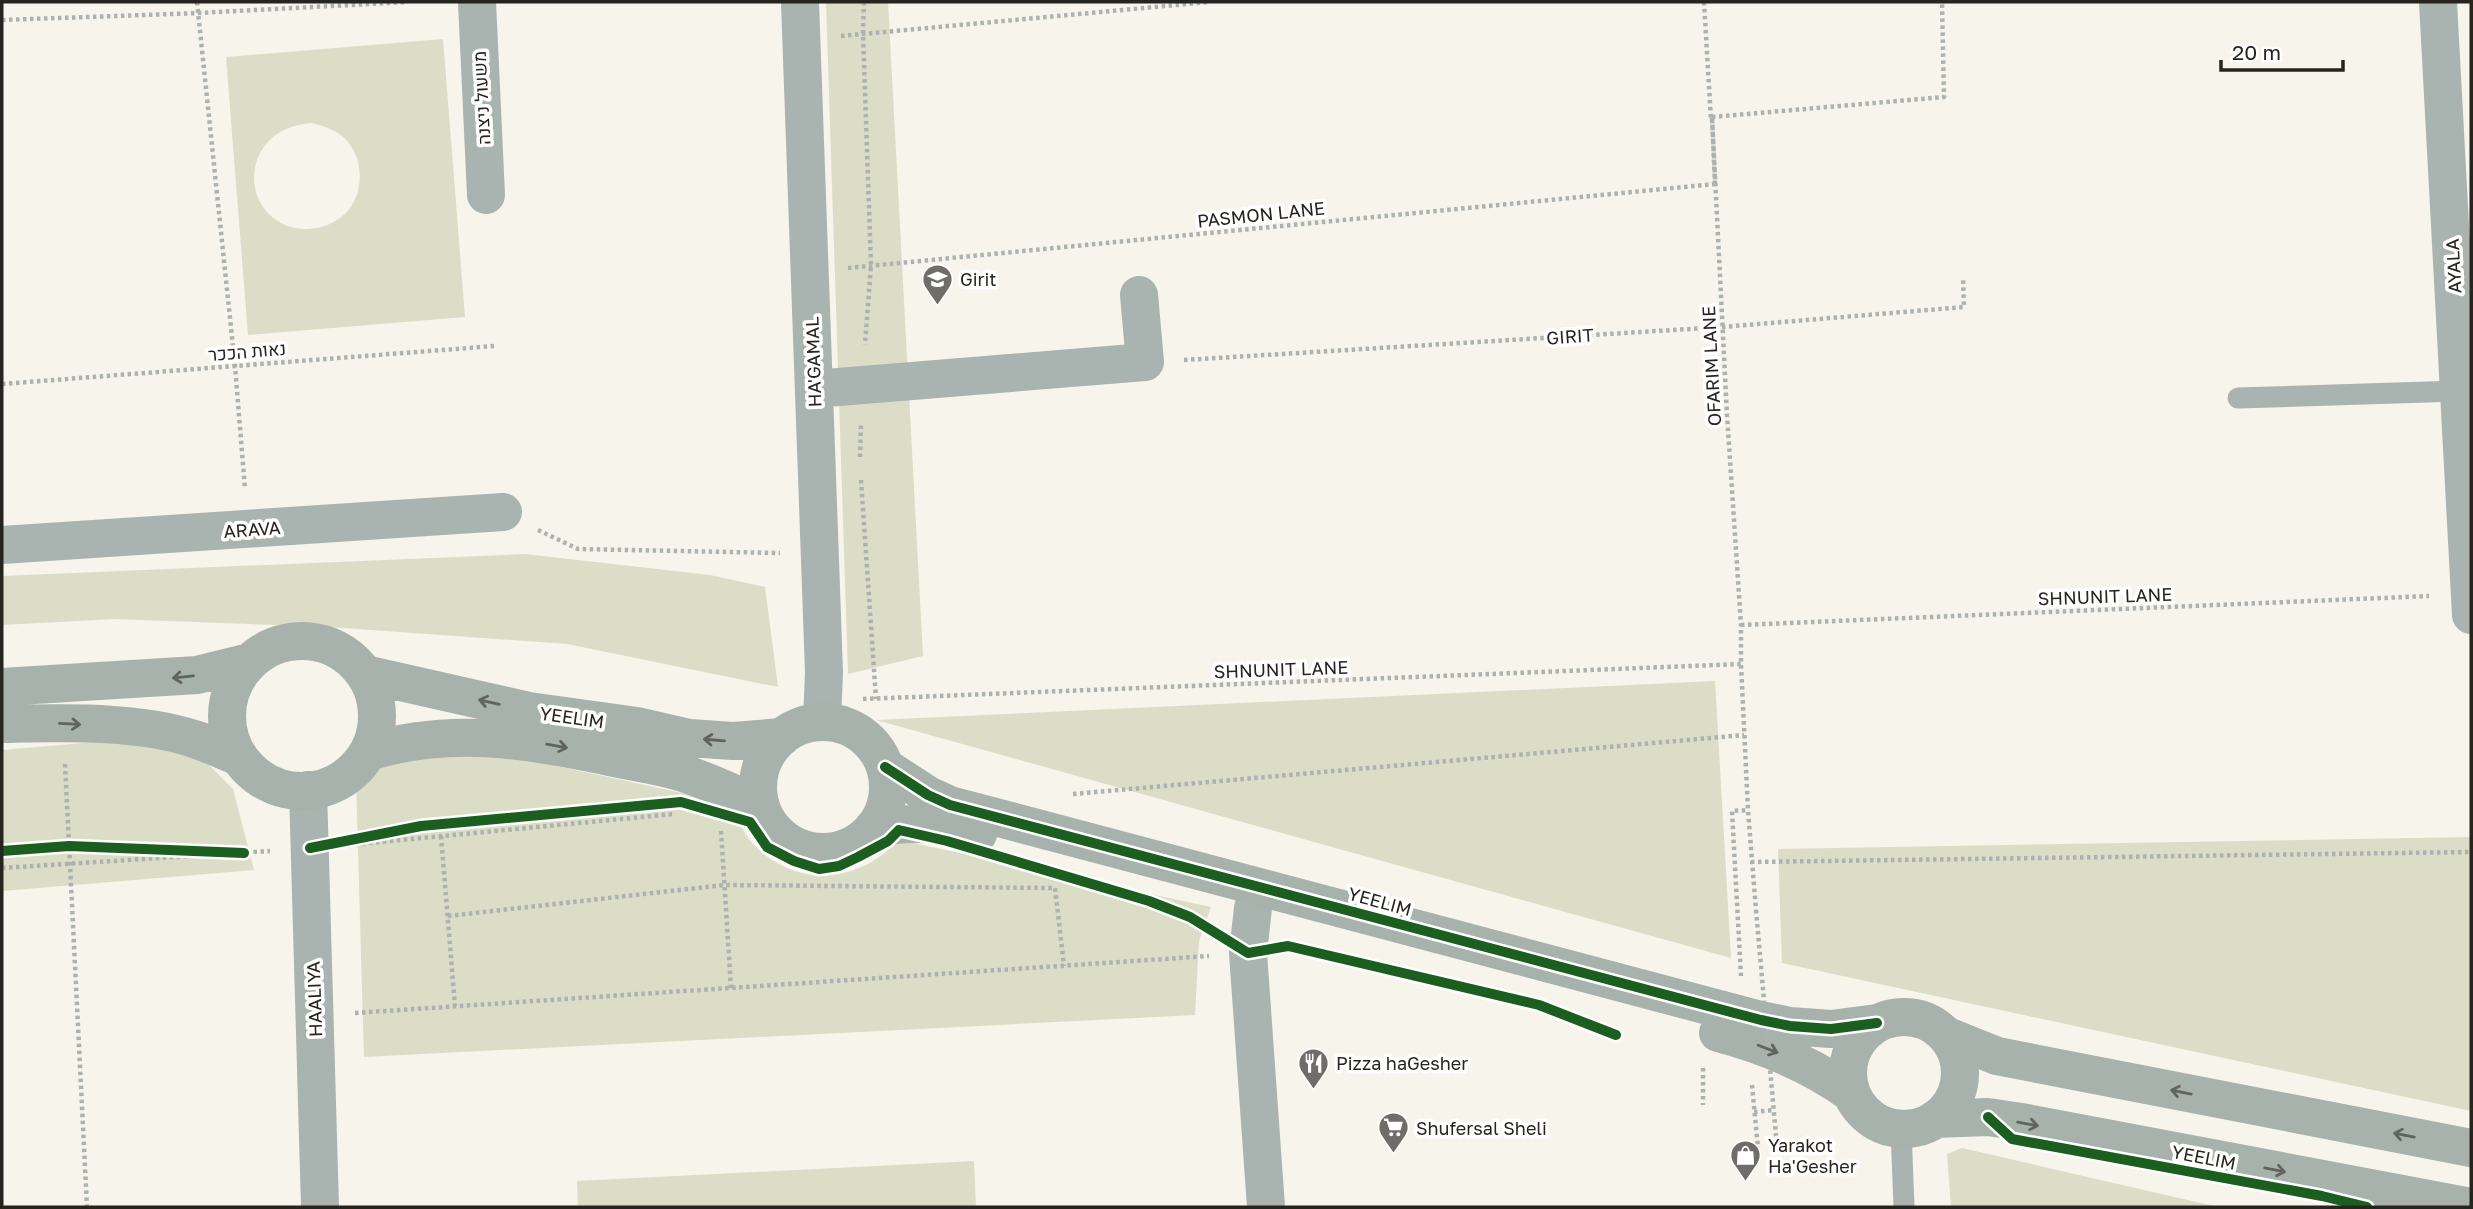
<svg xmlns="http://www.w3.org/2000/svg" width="2473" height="1209" font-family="'Golos Text',Heebo,sans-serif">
  <rect width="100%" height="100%" fill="#f7f4ec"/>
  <path fill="#dbddc6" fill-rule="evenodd" d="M826,2h62l35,654 -75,18z
    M443,39l22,278 -217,18 -22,-278zM312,123c11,3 21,6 30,13 22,18 24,56 4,77 -11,11 -28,17 -44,16 -65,-7 -66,-101 10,-106z
    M525,554l185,21 55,12 13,100 -211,-43 -237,-17 -216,-8 -112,6v-49z
    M1715,681l16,277 -855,-238z
    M130,739l68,15 35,35 21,81 -252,21v-141z
    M469,747l264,57c5,13 9,28 19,39 43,46 106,41 147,-3l312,67 -12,34 -4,74 -831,42 -8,-277 25,-24z
    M2471,837v274l-689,-148 -4,-114z
    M1962,1148l256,59h-267l-4,-53z
    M974,1161l2,46h-398l-1,-26z"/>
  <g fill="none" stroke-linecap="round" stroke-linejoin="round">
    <path stroke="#acb3ae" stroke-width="4.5" stroke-dasharray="3.5 3.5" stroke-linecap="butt" d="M197,2l38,364 10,123
      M864,2l-1,31 8,232 -6,80
      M1704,2l7,118
      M2,20l196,-7 210,-11
      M841,36l368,-34
      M1712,117l232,-20 -2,-95
      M1715,184l-3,-67 15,298 14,210v39l7,146 8,100
      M848,268l867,-84
      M1184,360l538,-33 242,-20 -1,-30
      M2,384l492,-38
      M860,457l1,-33
      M861,480l15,219
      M538,530l40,19 202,4
      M1741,625l688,-29
      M863,699l878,-35
      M65,764l22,443
      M1073,794l671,-59
      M721,831l10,157
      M441,836l14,170
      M348,845l326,-31
      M1751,862l720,-10
      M2,868l268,-17
      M448,916l276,-31 331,3 9,78
      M1741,976l-9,-165 16,-1
      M355,1013l854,-57
      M1703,1068v37
      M1752,1085l6,63
      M1754,1112l20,-2"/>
    <path stroke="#a9b3af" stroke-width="21" d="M2238,398l221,-7
      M1901,1129l3,78"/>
    <path stroke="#a9b3af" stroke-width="38" d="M477,2l9,193
      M800,2l24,670 -2,50
      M2438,2l33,613
      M814,389l331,-27 -6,-67
      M2,545l501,-33
      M308,790l12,417
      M1253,908l-5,45 18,254"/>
    <path stroke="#a7b2ac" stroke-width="38" d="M227 716a75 75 0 1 1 150 0a75 75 0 1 1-150 0Z
      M365,674l164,37 108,15 52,12 44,3 49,-4
      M2,687l195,-12 53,-13
      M758 787a65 65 0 1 1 130 0a65 65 0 1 1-130 0Z
      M2,724c59,-1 136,-4 192,15 16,5 30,12 45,18
      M368,752c81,-25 156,-13 237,4 25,6 53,9 78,17 27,9 53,21 78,33
      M885,767l43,28 22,10 811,215 29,6 41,3 46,-6
      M873,828c39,-7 66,-5 105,6
      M1848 1073a56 56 0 1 1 112 0a56 56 0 1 1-112 0Z
      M1718,1033c49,13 93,31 134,61
      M1947,1036l50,20 474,92
      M1935,1119l53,-2 33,5 450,85"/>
    <path stroke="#acb3ae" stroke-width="4.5" stroke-dasharray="3.5 3.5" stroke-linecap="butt" d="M1756,910l21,237"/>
    <defs>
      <path id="cycleway" d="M885,767l43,28 22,10 811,215 29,6 41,3 46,-6
        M310,848l111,-22 260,-24 69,20 17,25 27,14 25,8 20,-3 19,-9 30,-16 11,-11 48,11 202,60 41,16 58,36 40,-7 251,59 77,30
        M2,851l67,-5 175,7
        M1988,1117l24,22 310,57 45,11"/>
    </defs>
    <use href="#cycleway" stroke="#fff" stroke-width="15"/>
    <use href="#cycleway" stroke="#1b5e20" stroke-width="10"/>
  </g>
  <defs><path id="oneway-shaft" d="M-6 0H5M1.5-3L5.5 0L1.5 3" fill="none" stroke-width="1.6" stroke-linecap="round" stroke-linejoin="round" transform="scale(1.75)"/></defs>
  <g stroke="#60645e">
    <use href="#oneway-shaft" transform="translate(183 677) rotate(174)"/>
    <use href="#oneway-shaft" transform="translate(489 702) rotate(-167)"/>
    <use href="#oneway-shaft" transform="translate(70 724) rotate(3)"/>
    <use href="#oneway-shaft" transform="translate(714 740) rotate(-175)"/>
    <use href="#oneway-shaft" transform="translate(557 746) rotate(10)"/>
    <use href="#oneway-shaft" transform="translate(1768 1049) rotate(21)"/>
    <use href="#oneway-shaft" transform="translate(2181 1092) rotate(-169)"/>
    <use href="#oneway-shaft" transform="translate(2028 1124) rotate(10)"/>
    <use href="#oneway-shaft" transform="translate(2404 1135) rotate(-169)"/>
    <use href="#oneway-shaft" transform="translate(2275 1170) rotate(11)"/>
  </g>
  <defs>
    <symbol id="school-pin" viewBox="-11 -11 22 30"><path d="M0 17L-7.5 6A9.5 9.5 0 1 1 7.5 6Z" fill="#6f6d67" stroke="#fff"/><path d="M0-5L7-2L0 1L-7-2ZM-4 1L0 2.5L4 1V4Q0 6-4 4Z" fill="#fff"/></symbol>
    <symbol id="restaurant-pin" viewBox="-11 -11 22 30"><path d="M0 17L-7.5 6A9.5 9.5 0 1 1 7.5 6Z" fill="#6f6d67" stroke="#fff"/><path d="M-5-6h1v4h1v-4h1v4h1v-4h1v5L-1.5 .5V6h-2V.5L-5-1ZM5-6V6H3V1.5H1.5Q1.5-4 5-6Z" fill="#fff"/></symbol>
    <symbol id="supermarket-pin" viewBox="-11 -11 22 30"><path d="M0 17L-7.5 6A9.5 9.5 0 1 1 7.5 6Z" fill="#6f6d67" stroke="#fff"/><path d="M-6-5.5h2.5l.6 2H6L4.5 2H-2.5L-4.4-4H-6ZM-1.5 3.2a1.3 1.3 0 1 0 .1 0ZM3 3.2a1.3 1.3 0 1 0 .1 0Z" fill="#fff"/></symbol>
    <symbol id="shop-pin" viewBox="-11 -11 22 30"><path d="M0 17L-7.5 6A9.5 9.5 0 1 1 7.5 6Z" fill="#6f6d67" stroke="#fff"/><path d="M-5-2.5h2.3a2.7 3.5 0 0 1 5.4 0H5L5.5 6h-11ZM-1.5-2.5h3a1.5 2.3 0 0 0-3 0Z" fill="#fff"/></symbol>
  </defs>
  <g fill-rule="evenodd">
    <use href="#school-pin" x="920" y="262" width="35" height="47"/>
    <use href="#restaurant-pin" x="1296" y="1046" width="35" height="47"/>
    <use href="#supermarket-pin" x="1376" y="1110" width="35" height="47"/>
    <use href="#shop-pin" x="1728" y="1138" width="35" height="47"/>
  </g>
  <g text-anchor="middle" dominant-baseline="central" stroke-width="7" stroke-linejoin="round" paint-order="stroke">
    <g font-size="18" fill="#26241f" stroke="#fff">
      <text transform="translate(481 98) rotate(-93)">משעול ניצנה</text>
      <text transform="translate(1261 214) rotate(-6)">PASMON LANE</text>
      <text transform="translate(2453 266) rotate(-93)">AYALA</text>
      <text transform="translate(1570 336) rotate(-4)">GIRIT</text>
      <text transform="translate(247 351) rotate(-5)">נאות הככר</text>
      <text transform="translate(813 362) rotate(-92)">HA'GAMAL</text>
      <text transform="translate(1711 366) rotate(-93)">OFARIM LANE</text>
      <text transform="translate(252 529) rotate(-4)">ARAVA</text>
      <text transform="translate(2105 596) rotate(-2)">SHNUNIT LANE</text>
      <text transform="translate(1281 669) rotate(-2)">SHNUNIT LANE</text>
      <text transform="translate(572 717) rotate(8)">YEELIM</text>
      <text transform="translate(1380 901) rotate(15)">YEELIM</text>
      <text transform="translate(314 999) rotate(-92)">HAALIYA</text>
      <text transform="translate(2204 1157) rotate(11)">YEELIM</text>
    </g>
    <g font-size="18" fill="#26241f" stroke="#fff" text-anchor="start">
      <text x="960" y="279">Girit</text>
      <text x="1336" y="1063">Pizza haGesher</text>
      <text x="1416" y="1128">Shufersal Sheli</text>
      <text x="1768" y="1145">Yarakot<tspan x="1768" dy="21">Ha'Gesher</tspan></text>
    </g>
  </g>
  <rect width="2473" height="1209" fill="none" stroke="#26241f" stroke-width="7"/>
  <path d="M2221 60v10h122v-10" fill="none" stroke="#26241f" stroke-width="3.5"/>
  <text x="2232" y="60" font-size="21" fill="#26241f" stroke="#ffffff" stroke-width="5" paint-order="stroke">20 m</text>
</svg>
